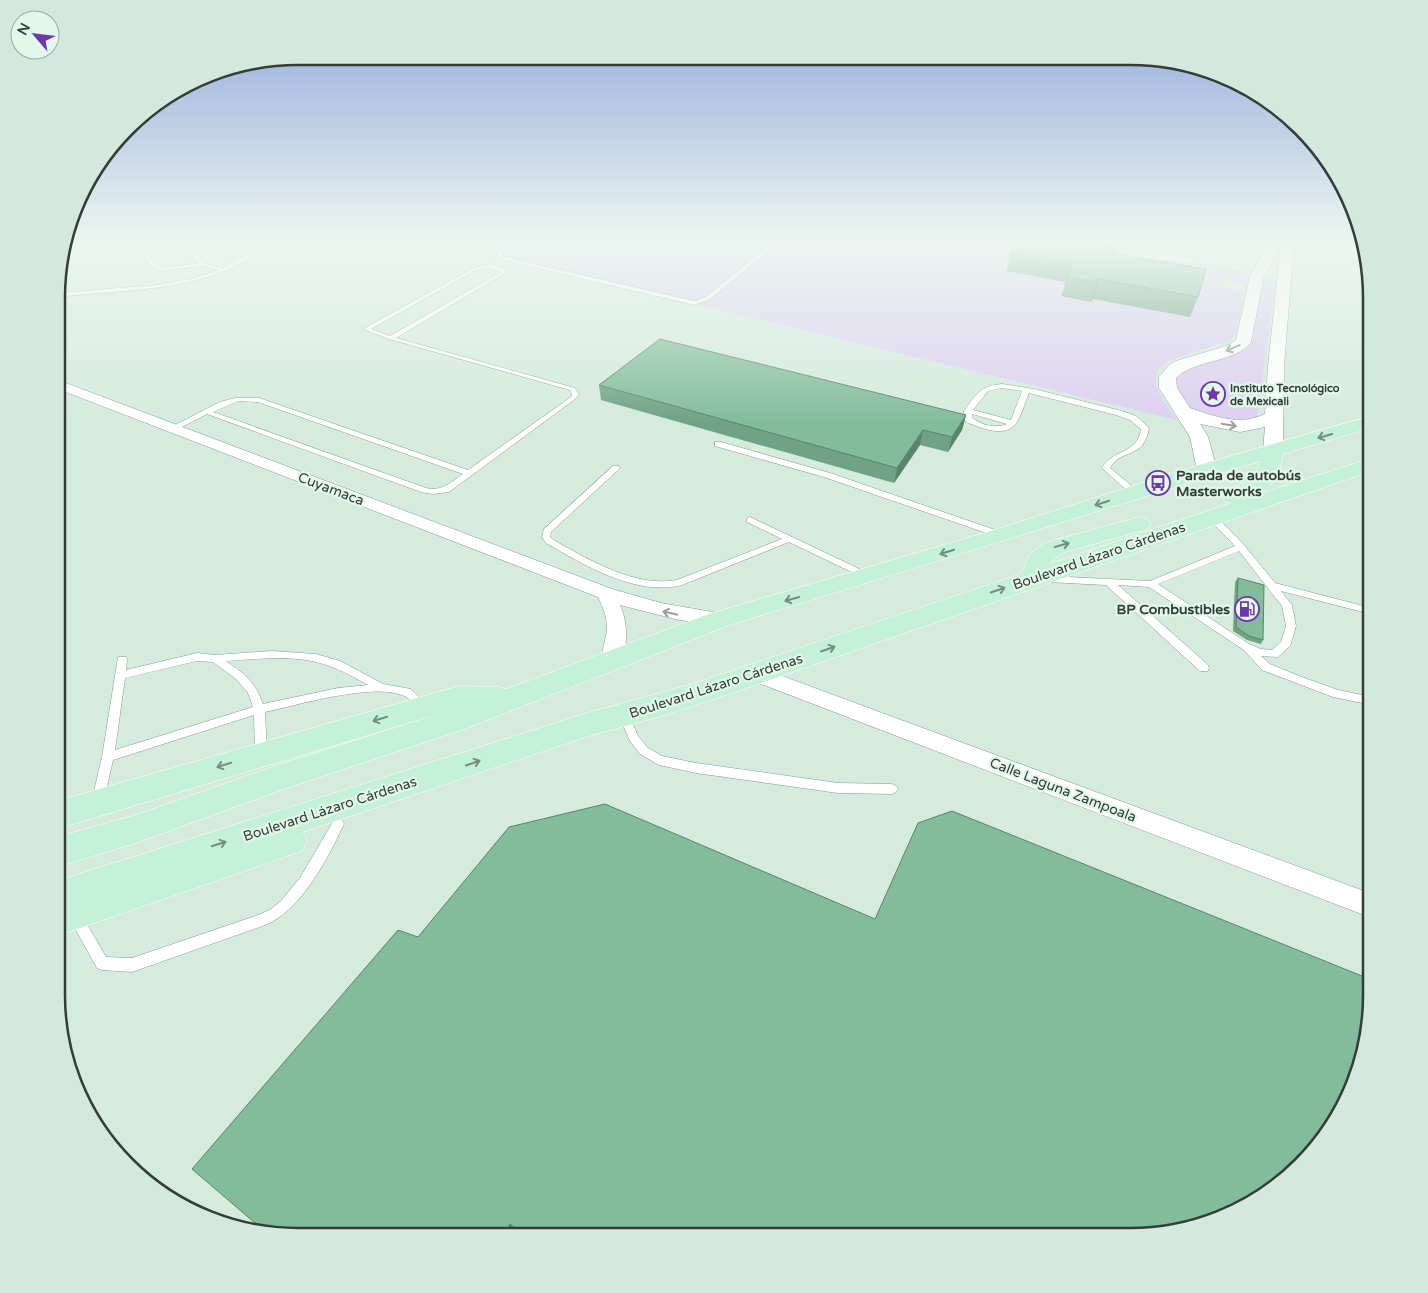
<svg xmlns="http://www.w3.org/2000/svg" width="1428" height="1293" font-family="'Varela Round',sans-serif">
  <rect width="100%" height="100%" fill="#d5ebdd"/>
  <path fill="#ddd0f1" d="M518,242h537l-38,7 -14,18 70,3 -9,15 -2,11 33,-1 73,-19 6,-14h9l57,9 9,4 -2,11 -24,-4 -1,5 24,4 -11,44 -5,5 -62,21c-27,17 -3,40 9,59l-674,-162 -3,-5z
    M1265,279l11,1 -19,137 -17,5 -29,-5 -29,-8 -8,-30 14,-12 43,-11 22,-15 8,-59z"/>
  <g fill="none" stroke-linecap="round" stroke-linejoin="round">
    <defs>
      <path id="service" d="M109,242h8l27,8 12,14 8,4 35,-5 -9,-10 -15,-11c13,-1 20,13 29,20 5,3 13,5 19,6l44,-26h6c-61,52 -140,46 -215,55v-4l99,-8 37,-7 24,-8 -15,-4 -42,5 -9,-5 -12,-14z
        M514,242h7l-17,9 -2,4 3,2 189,44 12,-4 61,-50 -17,-5 20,2 3,-2h6l-69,57 -16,6 -191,-45 -6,-4 3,-7z
        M490,264l13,4 4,4 -111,66 179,50 4,6 -4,5 -126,93 -16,2 -12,-2 -214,-78 -31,16h-6l-1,-2 51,-26 15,-4h24l209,72 103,-73 1,-3 -2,-4 -181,-51 -26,-10 112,-62zM490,268l11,4 -111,64 -19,-7 107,-60zM238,401l20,1 205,72c-12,8 -21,18 -37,14l-213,-76z
        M1002,384l32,5 88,22 14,5 13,12c-5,32 -28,20 -39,40l28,23v4h-6l-30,-27c12,-20 35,-13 39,-39l-11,-9 -14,-5 -87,-22c-4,9 -7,21 -12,29 -10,17 -39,6 -52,-1l-1,-10c12,-16 15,-25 38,-27zM1002,388l20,3 -11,29 -38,-10 15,-19zM972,414l35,10c-12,5 -25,1 -35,-6z
        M715,442h6l109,31 174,60 1,2 -1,2h-6l-174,-60 -109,-31z
        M613,466h6l1,2 -69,64 -1,5 2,2c35,20 83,49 125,41l105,-41 -35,-17v-4l3,-1 120,57 2,2 -5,3 -3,-1 -75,-36 -107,43c-45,12 -98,-20 -136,-42l-4,-6 2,-8z
        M1212,514l3,1 29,30 31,38 96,25v6l-90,-23 11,14 4,21 -6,20 -12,11 -17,-1 9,8 29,12 39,14 34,7v8l-39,-8 -71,-27 -18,-20 -95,-63 -31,-2 90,80 1,3 -1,3h-8l-94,-86 -59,-3 -5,-3 5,-3 103,5 85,-35 -26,-27 -1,-2zM1239,551l43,55 4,20 -5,16 -9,8 -11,-1 -12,-5 -91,-60z
        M272,651l44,3 24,7 43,23 28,5 18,18 -1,3h-8c-5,-5 -11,-13 -18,-15 -31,-12 -104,10 -137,17l2,42 -2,3 -4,2 -4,-2 -2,-3 -1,-39 -141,45 -9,40 -2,4 -4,1 -4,-1 -2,-4 10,-43 16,-100h8l1,3 -1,10 71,-17 18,2zM272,658c43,0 59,6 96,27l-30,3 -75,16c-8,-22 -18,-30 -37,-43zM197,661l16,1 23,17 12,14 5,14 -138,43 10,-72z
        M624,712l4,1 10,23 10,12 14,8 34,7 142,20 54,1 4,2 2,3 -2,3 -4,2 -54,-1 -142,-20 -37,-8 -19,-11 -10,-13 -11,-25 1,-3z
        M338,819l4,1 2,4c-16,34 -43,87 -79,101l-133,47 -30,-2 -5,-2 -29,-52 2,-4 5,-2 5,2 26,45 26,1 129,-44 10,-5 10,-8 19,-23 34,-58z"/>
      <path id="minor" d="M1159,254l29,3 5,3 -5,3 -33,-4 -1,-2z
        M58,380l554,209 49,14 57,10 7,2 3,5 -3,5 -7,2 -43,-8 -55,-14c8,18 9,43 -2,61l-7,2 -7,-2c-6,-10 3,-26 3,-38 0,-11 -4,-21 -9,-31l-540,-208z
        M755,666l617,228v24l-624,-239 -3,-5 3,-5z"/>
      <path id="tertiary" d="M1270,242h24l-10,124 -1,85 -3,4 -7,2 -7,-2 -3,-4 2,-24 -25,5 -40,-8 8,13 9,33 -3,4 -7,2 -7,-2 -3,-4 -7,-33 -31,-49v-11l10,-12 7,-4 50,-15 10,-6 14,-64zM1281,244l-13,122 -3,48c-26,12 -49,3 -75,-6l-13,-20 -1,-10c19,-19 60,-15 75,-36l13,-66z"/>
      <path id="primary" d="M1371,416v12l-88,26c-3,17 -9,31 -23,40l111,-36v13l-624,217 -85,28 -73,20 -286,96 4,9 -5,10 -245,85v-55l530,-168 105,-29 329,-110 9,-20 14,-11 95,-26 8,2 4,5 -4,5 -85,24 -13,11 182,-61 -6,-1 -3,-5c11,-17 29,-4 38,-36l-533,165 -265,104 -172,57 -154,56 -79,24v-30l79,-22 145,-51 167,-53 -391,118v-28l402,-115 40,1 7,2 203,-75 285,-84 205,-65z"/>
    </defs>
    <use href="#service" stroke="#879b8f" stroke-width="1"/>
    <use href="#minor" stroke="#879b8f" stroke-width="1"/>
    <use href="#tertiary" stroke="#879b8f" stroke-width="1"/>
    <use href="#primary" stroke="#fff" stroke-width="1"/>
    <path stroke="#85948a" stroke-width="2" stroke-dasharray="0.5 2" stroke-linecap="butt" d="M1112,251l33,6
      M1201,265l41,7"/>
    <use href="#service" fill="#fff" fill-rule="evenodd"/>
    <use href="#minor" fill="#fff" fill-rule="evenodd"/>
    <use href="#tertiary" fill="#fff" fill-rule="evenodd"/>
    <use href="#primary" fill="#c5f1d8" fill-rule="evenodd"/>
  </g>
  <path fill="#70a285" d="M1118,247l-3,7 83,43 -8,20 -97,-18 -2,3 -30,-6 4,-11h-1l1,-3 -59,-11 5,-18z
    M599,385l367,30 -4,15 -14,22 -28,-7 -26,38 -293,-83z
    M1238,578l25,62 -2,4 -14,-4 -14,-9 2,-49z
    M192,1169l954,67 -624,1 -6,-4z"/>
  <path fill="#5b846c" d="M1099,279l-6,20 -2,3 6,-20z
    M966,415l-4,15 -14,22 4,-15z
    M923,430l-3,15 -26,38 3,-15z
    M510,1224l6,9 -2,4h-12z"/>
  <path fill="#82bc9b" stroke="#5b846c" d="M1019,242h66l33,5 -4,7 92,15 -8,28 -99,-18 -2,3 -30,-5 6,-11h-4l2,-3 -60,-10z
    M660,339l306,76 -14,22 -29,-7 -26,38 -298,-83z
    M1238,578l26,7 -1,55 -14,-4 -13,-9z
    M605,804l270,115 43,-96 34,-12 420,169v16l-19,92 -63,89 -68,41 -76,18 -619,1 -17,-13 -8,13h-205l-35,-8 -70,-60 206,-239 20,7 91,-110z"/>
  <defs><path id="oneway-shaft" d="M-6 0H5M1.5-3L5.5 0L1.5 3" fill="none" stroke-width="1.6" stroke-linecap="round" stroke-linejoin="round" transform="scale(1.25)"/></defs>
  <g stroke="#9a9e9c">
    <use href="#oneway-shaft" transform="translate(1233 348) rotate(156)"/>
    <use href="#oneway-shaft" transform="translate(1229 425) rotate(10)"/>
    <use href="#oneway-shaft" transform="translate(670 613) rotate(-167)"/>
  </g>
  <g stroke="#768e80">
    <use href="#oneway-shaft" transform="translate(1325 436) rotate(164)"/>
    <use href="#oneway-shaft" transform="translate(1102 503) rotate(162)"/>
    <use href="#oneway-shaft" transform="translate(1062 545) rotate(-16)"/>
    <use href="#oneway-shaft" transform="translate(947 552) rotate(163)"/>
    <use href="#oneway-shaft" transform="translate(998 590) rotate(-19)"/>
    <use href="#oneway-shaft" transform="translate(792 599) rotate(164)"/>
    <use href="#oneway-shaft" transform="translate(828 649) rotate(-19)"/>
    <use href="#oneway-shaft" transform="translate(380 719) rotate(163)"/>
    <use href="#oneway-shaft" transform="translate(473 763) rotate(-19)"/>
    <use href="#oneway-shaft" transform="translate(224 765) rotate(163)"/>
    <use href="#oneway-shaft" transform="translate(219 844) rotate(-18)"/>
  </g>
  <linearGradient id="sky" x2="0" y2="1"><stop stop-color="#8ea6da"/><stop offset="0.57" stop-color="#ecf6f0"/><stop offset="1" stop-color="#ecf6f0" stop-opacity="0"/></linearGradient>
  <rect width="1428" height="423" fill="url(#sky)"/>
  <defs>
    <symbol id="sight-ring" viewBox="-11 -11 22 22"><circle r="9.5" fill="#e2f8eb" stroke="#7136ac" stroke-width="1.5"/><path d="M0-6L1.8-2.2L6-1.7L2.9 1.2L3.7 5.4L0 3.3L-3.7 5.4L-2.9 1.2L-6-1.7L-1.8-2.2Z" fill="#7136ac"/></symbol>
    <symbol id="bus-ring" viewBox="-11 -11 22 22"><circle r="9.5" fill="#e2f8eb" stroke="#7136ac" stroke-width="1.5"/><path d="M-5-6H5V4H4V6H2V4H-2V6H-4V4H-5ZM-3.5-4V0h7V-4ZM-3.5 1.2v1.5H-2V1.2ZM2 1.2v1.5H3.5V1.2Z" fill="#7136ac"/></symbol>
    <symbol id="fuel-ring" viewBox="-11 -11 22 22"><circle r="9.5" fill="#e2f8eb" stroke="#7136ac" stroke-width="1.5"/><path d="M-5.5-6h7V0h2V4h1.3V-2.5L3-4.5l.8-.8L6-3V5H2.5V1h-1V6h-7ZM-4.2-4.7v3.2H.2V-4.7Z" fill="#7136ac"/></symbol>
  </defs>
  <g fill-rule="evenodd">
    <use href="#sight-ring" x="1199" y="380" width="28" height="28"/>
    <use href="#bus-ring" x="1144" y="469" width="28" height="28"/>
    <use href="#fuel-ring" x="1233" y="595" width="28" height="28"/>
  </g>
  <g text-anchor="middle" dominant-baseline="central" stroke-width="4.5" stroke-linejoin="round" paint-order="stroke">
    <g font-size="11" font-weight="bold" fill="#353d38" stroke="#e2f8eb" text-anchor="start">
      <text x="1230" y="388">Instituto Tecnológico<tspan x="1230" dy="13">de Mexicali</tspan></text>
    </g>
    <g font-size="14" font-weight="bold" fill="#353d38" stroke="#e2f8eb" text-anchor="start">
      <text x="1176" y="475">Parada de autobús<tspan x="1176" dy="16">Masterworks</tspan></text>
      <text x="1230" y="609" text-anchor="end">BP Combustibles</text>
    </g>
    <g font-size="14" fill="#353d38" stroke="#e2f8eb">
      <text transform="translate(331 489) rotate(21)">Cuyamaca</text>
      <text transform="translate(1099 556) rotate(-19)">Boulevard Lázaro Cárdenas</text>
      <text transform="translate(716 686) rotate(-18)">Boulevard Lázaro Cárdenas</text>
      <text transform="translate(1063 790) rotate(21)">Calle Laguna Zampoala</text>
      <text transform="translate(330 809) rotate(-18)">Boulevard Lázaro Cárdenas</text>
    </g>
  </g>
  <path d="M0 0H1428V1293H0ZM298 65H1130A233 233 0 0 1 1363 298V995A233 233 0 0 1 1130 1228H298A233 233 0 0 1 65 995V298A233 233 0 0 1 298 65Z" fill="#d4e9dd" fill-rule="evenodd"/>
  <path fill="none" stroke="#353d38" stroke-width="2.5" d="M298 65H1130A233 233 0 0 1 1363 298V995A233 233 0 0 1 1130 1228H298A233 233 0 0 1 65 995V298A233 233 0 0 1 298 65Z"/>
  <g transform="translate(35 35) rotate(298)"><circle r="24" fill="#e2f8eb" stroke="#9dada3"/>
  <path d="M0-4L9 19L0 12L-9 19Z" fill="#7136ac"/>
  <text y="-8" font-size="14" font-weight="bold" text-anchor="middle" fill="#353d38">N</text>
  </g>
</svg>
